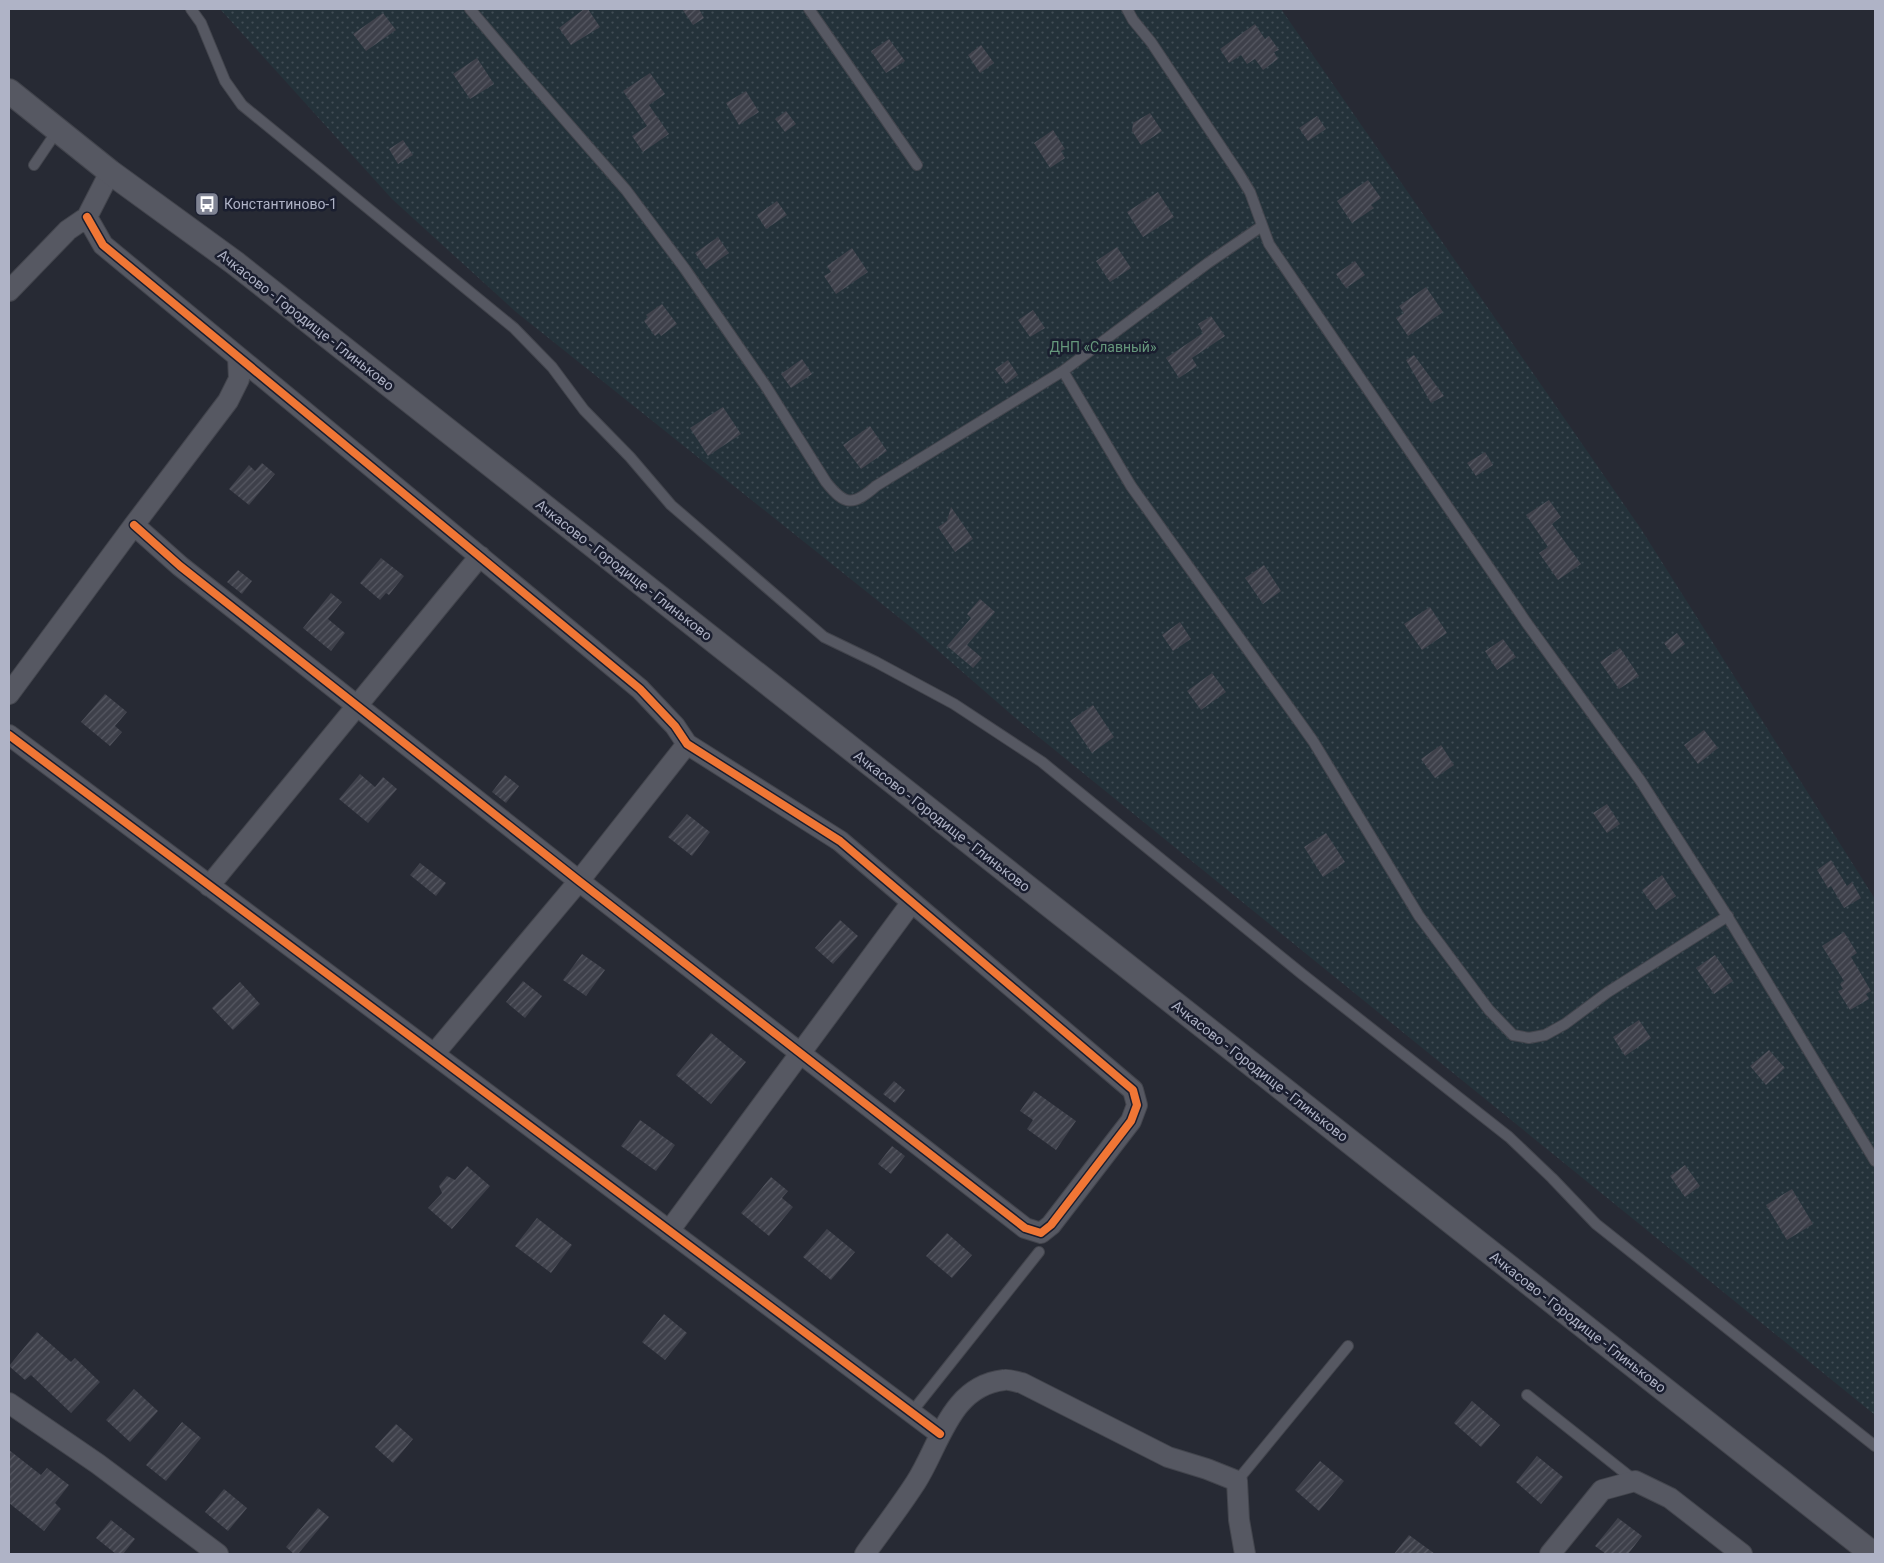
<svg xmlns="http://www.w3.org/2000/svg" width="1884" height="1563" font-family="Roboto,sans-serif">
  <defs>
    <pattern id="garden-dots" width="8" height="8" patternUnits="userSpaceOnUse" patternTransform="scale(1.25)"><rect width="8" height="8" fill="#24323a"/><path d="M2 2h.1M6 6h.1" fill="none" stroke="#414d55" stroke-width="1.8" stroke-linecap="round"/></pattern>
    <pattern id="building-hatch" width="6" height="6" patternUnits="userSpaceOnUse" patternTransform="scale(1.25)"><rect width="6" height="6" fill="#3e404a"/><path d="M-1 1l2-2M0 6l6-6M5 7l2-2" fill="none" stroke="#575963"/></pattern>
  </defs>
  <rect width="100%" height="100%" fill="#272a34"/>
  <path fill="url(#garden-dots)" d="M220,9h1061l360,520 234,370v516l-856,-694 -107,-93 -396,-316 -124,-113z"/>
  <path fill="url(#building-hatch)" d="M584,9h4l12,18 -29,18 -12,-17z
    M682,9h17l5,9 -11,7z
    M383,13l13,17 -30,21 -13,-17z
    M1255,24l10,15 4,-3 10,14 -5,2 4,7 -15,11 -8,-11 -8,5 -6,-9 -12,8 -9,-14z
    M889,39l16,22 -19,12 -15,-22z
    M981,45l13,18 -14,10 -12,-18z
    M477,58l17,26 -24,15 -17,-25z
    M650,73l15,21 -16,11 20,29 -26,18 -11,-16 15,-10 -24,-35z
    M746,91l13,21 -20,13 -13,-22z
    M786,111l10,13 -11,8 -10,-13z
    M1150,113l12,18 -21,14 -9,-14 1,-8z
    M1317,116l9,13 -18,12 -9,-13z
    M1053,130l12,19 -4,2 4,7 -15,10 -16,-25z
    M403,140l10,15 -15,9 -9,-15z
    M1368,180l13,18 -10,7 3,3 -22,15 -15,-22z
    M1158,192l16,25 -31,20 -16,-25z
    M777,201l10,14 -21,14 -9,-14z
    M718,237l11,16 -23,16 -11,-16z
    M1117,247l14,21 -21,14 -14,-21z
    M852,248l16,24 -32,22 -12,-18 7,-4 -4,-6z
    M1355,261l10,14 -19,13 -10,-14z
    M1426,287l17,25 -35,24 -12,-18 8,-5 -5,-7z
    M662,304l15,20 -16,12 -2,-3 -4,3 -11,-15 4,-4 -2,-2z
    M1033,310l12,18 -15,9 -12,-17z
    M1211,316l14,20 -33,22 5,8 -18,12 -13,-20 37,-25 -5,-9z
    M1414,355l30,41 -13,7 -25,-43z
    M802,359l10,15 -21,14 -10,-14z
    M1008,360l10,15 -12,9 -11,-15z
    M723,407l18,27 -33,22 -18,-28z
    M870,426l17,25 -26,18 -18,-24z
    M1485,452l8,13 -17,11 -9,-13z
    M262,463l13,11 -26,31 -20,-16 20,-24 6,6z
    M1549,500l12,17 -9,7 29,40 -23,16 -19,-27 9,-6 -22,-32z
    M951,507l22,32 -18,13 -17,-25 9,-6z
    M381,558l23,18 -15,19 -3,-2 -6,7 -20,-17z
    M1264,565l17,26 -18,13 -18,-26z
    M238,570l14,11 -10,13 -15,-12z
    M331,593l11,9 -14,17 17,14 -14,18 -28,-23z
    M980,599l15,13 -28,33 15,13 -9,10 -26,-22 24,-28 -4,-4z
    M1430,607l17,26 -25,17 -18,-26z
    M1180,622l11,17 -18,12 -11,-16z
    M1677,633l8,11 -13,10 -8,-11z
    M1503,639l13,18 -19,13 -12,-19z
    M1620,648l19,28 -20,13 -19,-27z
    M1212,673l14,19 -25,18 -14,-19z
    M105,694l22,18 -12,14 7,6 -12,14 -29,-24z
    M1093,705l21,32 -22,16 -22,-32z
    M1704,730l14,18 -20,16 -14,-19z
    M1441,745l13,20 -19,13 -14,-19z
    M360,774l15,13 8,-10 14,12 -29,34 -29,-24z
    M505,775l14,11 -13,17 -14,-11z
    M1607,804l13,20 -13,9 -14,-20z
    M687,814l23,18 -18,24 -24,-19z
    M1326,833l19,29 -22,15 -19,-30z
    M1831,860l16,26 5,-4 9,16 -17,10 -13,-22 -3,2 -11,-18z
    M420,863l26,20 -10,13 -26,-21z
    M1662,875l14,21 -20,14 -14,-20z
    M840,920l18,16 -25,28 -18,-16z
    M1844,932l13,21 -6,4 20,34 -5,3 3,5 -19,11 -12,-19 5,-2 -3,-5 4,-3 -22,-35z
    M582,954l23,16 -19,26 -23,-16z
    M1715,955l18,26 -19,13 -18,-26z
    M523,981l19,15 -17,22 -19,-16z
    M240,982l20,22 -27,26 -21,-22z
    M1639,1020l12,18 -26,18 -12,-19z
    M711,1033l35,29 -35,42 -35,-29z
    M1769,1050l16,18 -19,17 -16,-19z
    M894,1081l11,9 -10,13 -12,-9z
    M1034,1091l42,30 -20,29 -29,-21 6,-9 -13,-9z
    M640,1120l35,25 -19,26 -35,-25z
    M892,1146l13,10 -14,18 -13,-10z
    M1685,1165l15,21 -15,11 -15,-21z
    M467,1166l23,20 -38,43 -24,-21 14,-15 -3,-7 8,-10 8,4z
    M771,1177l17,14 -6,7 11,9 -24,29 -28,-23z
    M1792,1189l21,35 -26,16 -21,-35z
    M537,1218l35,27 -21,28 -36,-27z
    M827,1229l28,23 -24,28 -28,-23z
    M947,1233l25,22 -20,23 -26,-22z
    M664,1314l23,19 -22,27 -23,-18z
    M37,1332l34,30 4,-4 25,24 -29,31 -40,-38 -6,5 -16,-14z
    M134,1389l24,22 -28,31 -24,-22z
    M1472,1401l28,24 -19,22 -27,-24z
    M182,1422l19,16 -35,43 -20,-16z
    M396,1424l17,15 -20,24 -18,-16z
    M9,1450l32,25 6,-7 22,17 -14,18 6,6 -17,22 -35,-28z
    M1537,1456l26,21 -22,27 -25,-22z
    M1320,1461l24,20 -25,30 -24,-21z
    M224,1489l23,19 -19,23 -23,-19z
    M318,1508l11,9 -31,37h-4l-8,-7z
    M1618,1518l24,18 -14,18h-22l-11,-8z
    M111,1520l24,19 -12,15h-7l-20,-16z
    M1409,1535l26,19h-41z"/>
  <g fill="none" stroke-linecap="round" stroke-linejoin="round">
    <defs>
      <path id="service" d="M191,9l10,14 24,58 17,24 272,223 38,39 32,43 46,47 41,48 153,132 52,25 78,42 88,58 260,212 207,163 43,41 44,46 279,222
        M470,9l54,64 102,117 59,79 80,116 61,97c19,24 27,24 50,4l187,-115 145,-108 54,-37
        M809,9l108,156
        M1127,9l6,11 18,22 88,132 11,18 19,52 257,378 114,158 89,139 146,242
        M34,165l23,-34
        M1063,371l68,115 182,255 106,175 70,94 24,25 16,3 16,-3 20,-11 43,-32 120,-76
        M1527,1395l107,85
        M911,1413l128,-161
        M1237,1481l111,-135"/>
      <path id="minor" d="M87,217l16,28 537,444 35,37 12,18 153,97 293,249 4,15 -6,16 -80,104 -10,8 -16,-5 -446,-347 -399,-315 -46,-41
        M9,291l59,-61 19,-13 23,-45
        M9,694l125,-169 94,-124 11,-22 -1,-22
        M9,735l931,699
        M209,886l271,-330
        M434,1054l145,-173 108,-137
        M669,1231l243,-329
        M9,1403l89,61 120,90
        M865,1554c17,-24 35,-47 51,-72 24,-37 34,-96 88,-102 5,-1 13,2 18,3l146,74 39,12 30,12 2,39 6,34
        M1550,1554l52,-64 33,-9 35,17 72,56"/>
      <path id="tertiary" d="M9,91l101,81 125,91 1638,1291"/>
    </defs>
    <use href="#service" stroke="#43454d" stroke-width="12"/>
    <use href="#minor" stroke="#43454d" stroke-width="22"/>
    <use href="#tertiary" stroke="#43454d" stroke-width="26"/>
    <use href="#service" stroke="#565862" stroke-width="10"/>
    <use href="#minor" stroke="#565862" stroke-width="20"/>
    <use href="#tertiary" stroke="#565862" stroke-width="24"/>
    <defs>
      <path id="cycleway" d="M87,217l16,28 537,444 35,37 12,18 153,97 293,249 4,15 -6,16 -80,104 -10,8 -16,-5 -446,-347 -399,-315 -46,-41
        M9,735l931,699"/>
    </defs>
    <use href="#cycleway" stroke="#1a1e2f" stroke-width="11"/>
    <use href="#cycleway" stroke="#f07635" stroke-width="8"/>
  </g>
  <defs>
    <symbol id="bus-square" viewBox="-11 -11 22 22"><rect x="-9" y="-9" width="18" height="18" rx="4" fill="#7f8393" stroke="#1a1e2f"/><path d="M-5-6H5V4H4V6H2V4H-2V6H-4V4H-5ZM-3.5-4V0h7V-4ZM-3.5 1.2v1.5H-2V1.2ZM2 1.2v1.5H3.5V1.2Z" fill="#fff"/></symbol>
  </defs>
  <g fill-rule="evenodd">
    <use href="#bus-square" x="193" y="190" width="28" height="28"/>
  </g>
  <g text-anchor="middle" dominant-baseline="central" stroke-width="5" stroke-linejoin="round" paint-order="stroke">
    <g font-size="14" fill="#afb3c6" stroke="#1a1e2f" text-anchor="start">
      <text x="224" y="204">Константиново-1</text>
    </g>
    <g font-size="14" fill="#afb3c6" stroke="#1a1e2f">
      <text transform="translate(306 320) rotate(38)">Ачкасово - Городище - Глиньково</text>
      <text transform="translate(624 570) rotate(38)">Ачкасово - Городище - Глиньково</text>
      <text transform="translate(942 821) rotate(38)">Ачкасово - Городище - Глиньково</text>
      <text transform="translate(1260 1071) rotate(38)">Ачкасово - Городище - Глиньково</text>
      <text transform="translate(1578 1322) rotate(38)">Ачкасово - Городище - Глиньково</text>
    </g>
    <g font-size="14" fill="#66987c" stroke="#1a1e2f">
      <text x="1103" y="347">ДНП «Славный»</text>
    </g>
  </g>
  <rect width="1884" height="1563" fill="none" stroke="#afb3c6" stroke-width="20"/>
</svg>
